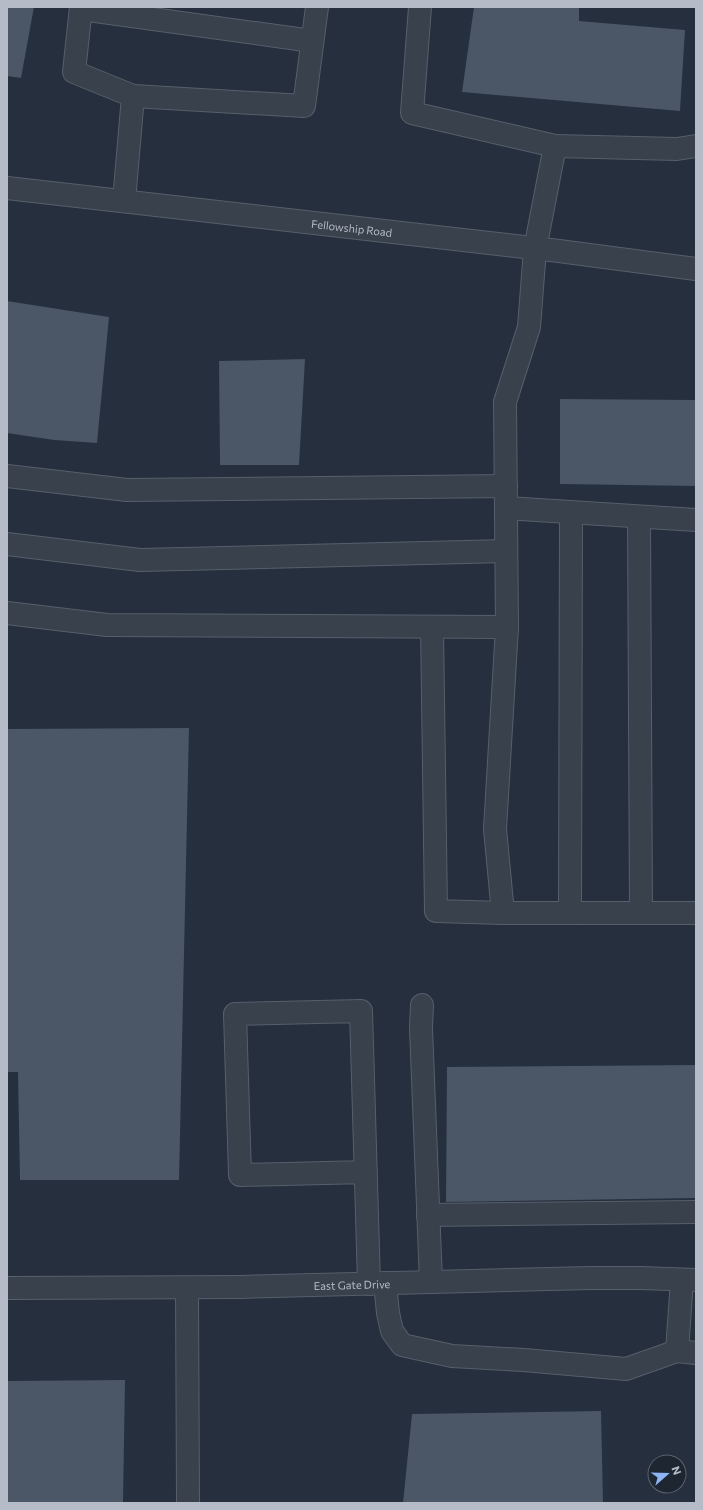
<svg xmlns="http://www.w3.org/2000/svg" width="703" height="1510" font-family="Commissioner,sans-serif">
  <rect width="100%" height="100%" fill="#252f3d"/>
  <path fill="#4b5666" d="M7,7h27l-13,71 -14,-2z
    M474,7h105v14l106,9 -5,81 -218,-19z
    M7,301l102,16 -12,126 -43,-3 -47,-7z
    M305,359l-6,106h-79l-1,-104z
    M560,399l136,1v86l-136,-2z
    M189,728l-10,452h-159l-2,-108h-11v-343z
    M696,1065v133l-250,4 1,-135z
    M125,1380l-2,123h-116v-122z
    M601,1411l2,92h-200l9,-89z"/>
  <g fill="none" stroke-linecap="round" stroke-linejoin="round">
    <defs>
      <g id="minor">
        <path d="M81,7l-7,65 59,24"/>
        <path d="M420,7l-8,106 143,33"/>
        <path d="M81,9l231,32"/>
        <path id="s1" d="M7,188l552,63 137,18"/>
        <path d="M124,201l9,-105 171,10 13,-99"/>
        <path d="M7,476l120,14 379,-4"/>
        <path d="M506,508l190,12"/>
        <path d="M639,517l2,396"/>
        <path d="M7,544l133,16 366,-9"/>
        <path d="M7,613l100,12 400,2 -2,-225 24,-75 6,-78 20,-103 122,3 19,-3"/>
        <path d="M432,627l4,284 67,2"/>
        <path d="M507,627l-12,202 8,84h193"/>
        <path d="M570,913l1,-401"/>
        <path d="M422,1005l-1,23 10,254"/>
        <path d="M366,1172l-126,3 -5,-161 126,-3 8,273"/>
        <path d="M428,1215l268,-3"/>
        <path d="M682,1280l-5,71 19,2"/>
        <path d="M385,1283l3,30 4,18 10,14 50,11 72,4 102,9 51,-18"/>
        <path id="s2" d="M7,1288l232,-1 351,-9h51l55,2"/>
        <path d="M187,1288l1,215"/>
      </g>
    </defs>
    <use href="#minor" stroke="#575f6b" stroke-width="24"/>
    <use href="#minor" stroke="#39414d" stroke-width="22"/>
  </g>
  <g text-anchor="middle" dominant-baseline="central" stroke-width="3" stroke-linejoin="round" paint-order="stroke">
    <g font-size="11" fill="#b5bcc8" stroke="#1e2632">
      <text stroke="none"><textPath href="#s1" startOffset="347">Fellowship Road</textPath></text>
      <text stroke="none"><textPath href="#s2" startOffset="345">East Gate Drive</textPath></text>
    </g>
  </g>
  <rect width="703" height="1510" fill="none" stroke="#b5bcc8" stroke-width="16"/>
  <g transform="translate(667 1474) rotate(70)"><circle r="19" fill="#1e2632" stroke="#5a626e"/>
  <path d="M0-3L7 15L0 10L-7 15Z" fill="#8db4f5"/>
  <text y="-6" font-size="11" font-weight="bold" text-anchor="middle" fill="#b5bcc8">N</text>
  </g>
</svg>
